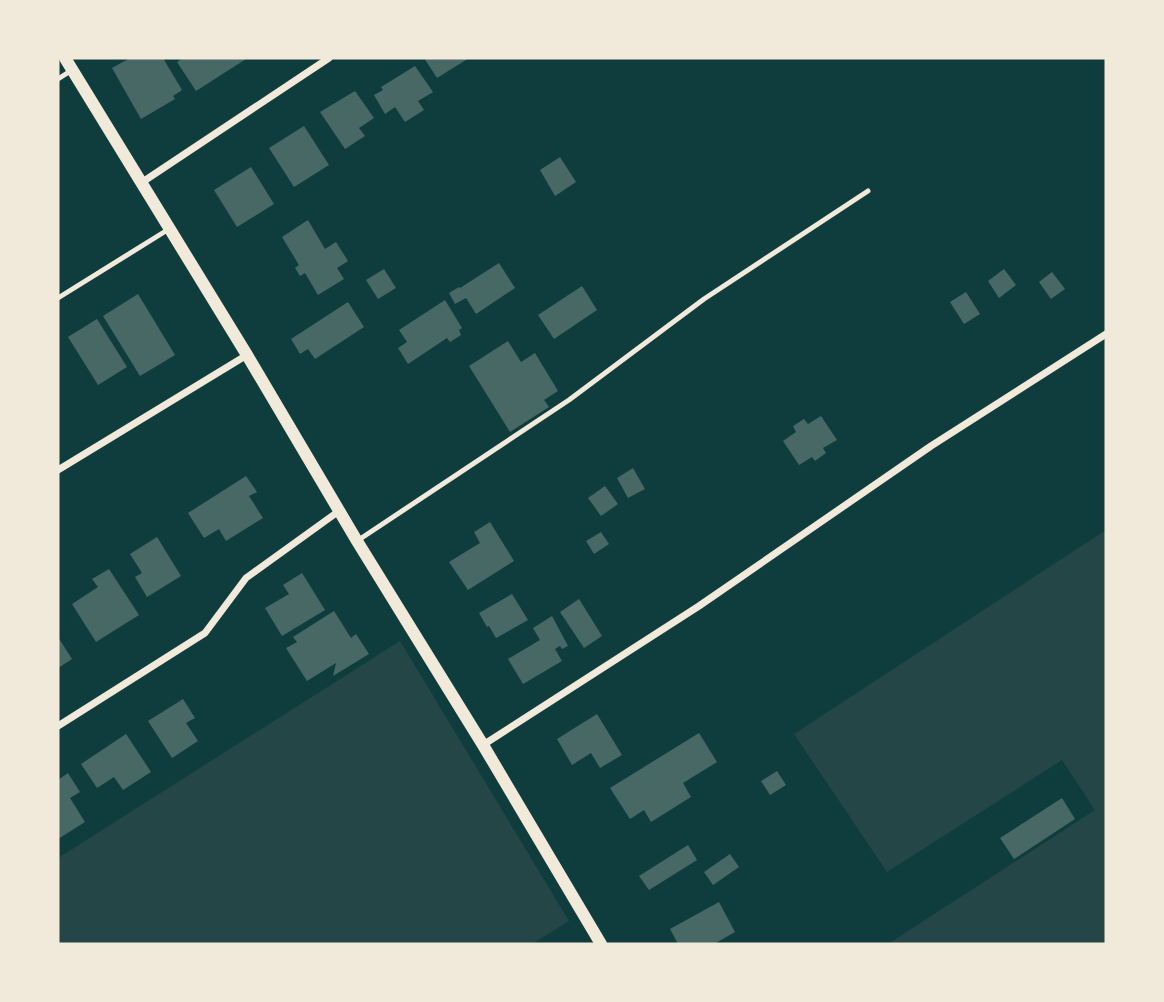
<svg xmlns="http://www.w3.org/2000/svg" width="1164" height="1002" font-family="Cabin,sans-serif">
  <rect width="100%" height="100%" fill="#0f3d3e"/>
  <path fill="#244646" d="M1106,530v414h-218l207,-134 -33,-50 -175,112 -93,-138z
    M400,641l169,280 -37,23h-474v-86z"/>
  <path fill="#486865" d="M130,58h33l19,32 -9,6 2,3 -34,20 -29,-51z
    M183,58h62l1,1 -50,32 -19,-29z
    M424,58h45l-32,20z
    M415,66l18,26 -15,9 6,9 -19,12 -10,-15 -10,7 -11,-19 9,-5 -2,-3z
    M355,91l19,27 -15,10 6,8 -20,13 -25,-37z
    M304,126l25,39 -35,22 -25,-39z
    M560,157l16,25 -21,14 -15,-26z
    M251,167l23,37 -37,23 -23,-37z
    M308,220l17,29 11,-7 12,19 -11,7 7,11 -26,16 -13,-22 -5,3 -5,-8 4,-3 -17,-28z
    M499,263l16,25 -39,26 -10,-16 -11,6 -6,-11 10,-6 1,1z
    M384,269l12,19 -18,11 -12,-19z
    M1004,269l12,16 -17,13 -11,-17z
    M1052,272l13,17 -14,10 -12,-17z
    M582,286l15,24 -43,29 -16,-24z
    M966,292l14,22 -16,10 -14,-22z
    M138,294l37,61 -35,21 -37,-60z
    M445,300l17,28 -3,2 2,5 -11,7 -3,-4 -39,26 -10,-16 9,-6 -8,-12z
    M348,302l16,25 -49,32 -7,-10 -8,5 -9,-15z
    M97,319l30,48 -29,18 -30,-48z
    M508,341l13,21 14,-9 23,38 -14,9 5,7 -39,25 -41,-66z
    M821,416l16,24 -14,8 3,5 -11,8 -3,-4 -13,8 -16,-24 13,-9 -3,-6 11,-7 4,5z
    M633,468l12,21 -17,9 -11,-20z
    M246,476l11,16 -8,4 14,22 -37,23 -7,-12 -15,9 -16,-25z
    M605,486l13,18 -17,12 -13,-18z
    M490,522l24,39 -46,29 -19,-28 31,-19 -6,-11z
    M601,532l8,12 -15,10 -8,-13z
    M157,537l24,39 -34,21 -12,-20 7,-4 -12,-19z
    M109,569l30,46 -43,27 -24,-38 26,-17 -6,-8z
    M302,573l23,37 -43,26 -17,-28 24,-14 -6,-9z
    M512,594l16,26 -32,18 -7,-12 -2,1 -8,-14z
    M579,599l23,37 -18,12 -24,-36z
    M334,611l17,27 5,-4 13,20 -36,22 3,-13 -29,18 -21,-33 11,-6 -4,-5z
    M552,616l16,30 -6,3 -2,-3 -5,3 7,12 -39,23 -15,-25 32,-19 -7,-12z
    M58,637l14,22 -14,9z
    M183,699l12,19 -9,5 12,18 -26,17 -24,-37z
    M597,714l25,41 -22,13 -9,-15 -19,12 -15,-26z
    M699,733l18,29 -34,21 8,14 -40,25 -7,-12 -14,9 -20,-31z
    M126,734l25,38 -28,18 -9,-13 -17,11 -16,-24z
    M777,771l9,14 -16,10 -9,-14z
    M68,773l12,19 -10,6 15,24 -27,17v-59z
    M1062,798l13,21 -61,40 -14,-21z
    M688,845l9,15 -48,30 -10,-14z
    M730,854l9,13 -26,18 -9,-13z
    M719,902l16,30 -21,12h-25l-1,-1 -10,1 -8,-15z"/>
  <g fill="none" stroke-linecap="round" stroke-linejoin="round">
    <path stroke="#f1e9da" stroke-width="5" d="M58,79l14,-9
      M58,298l111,-69
      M357,541l212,-141 135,-101 164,-108"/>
    <path stroke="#f1e9da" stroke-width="7" d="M141,183l188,-125
      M58,470l189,-115
      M58,726l147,-93 41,-55 93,-67
      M483,745l216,-139 232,-160 175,-112"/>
    <path stroke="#f1e9da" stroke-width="12" d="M65,58l182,297 110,186 126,204 118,199"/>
  </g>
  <rect width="1164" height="1002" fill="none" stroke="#f1e9da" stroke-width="119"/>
</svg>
